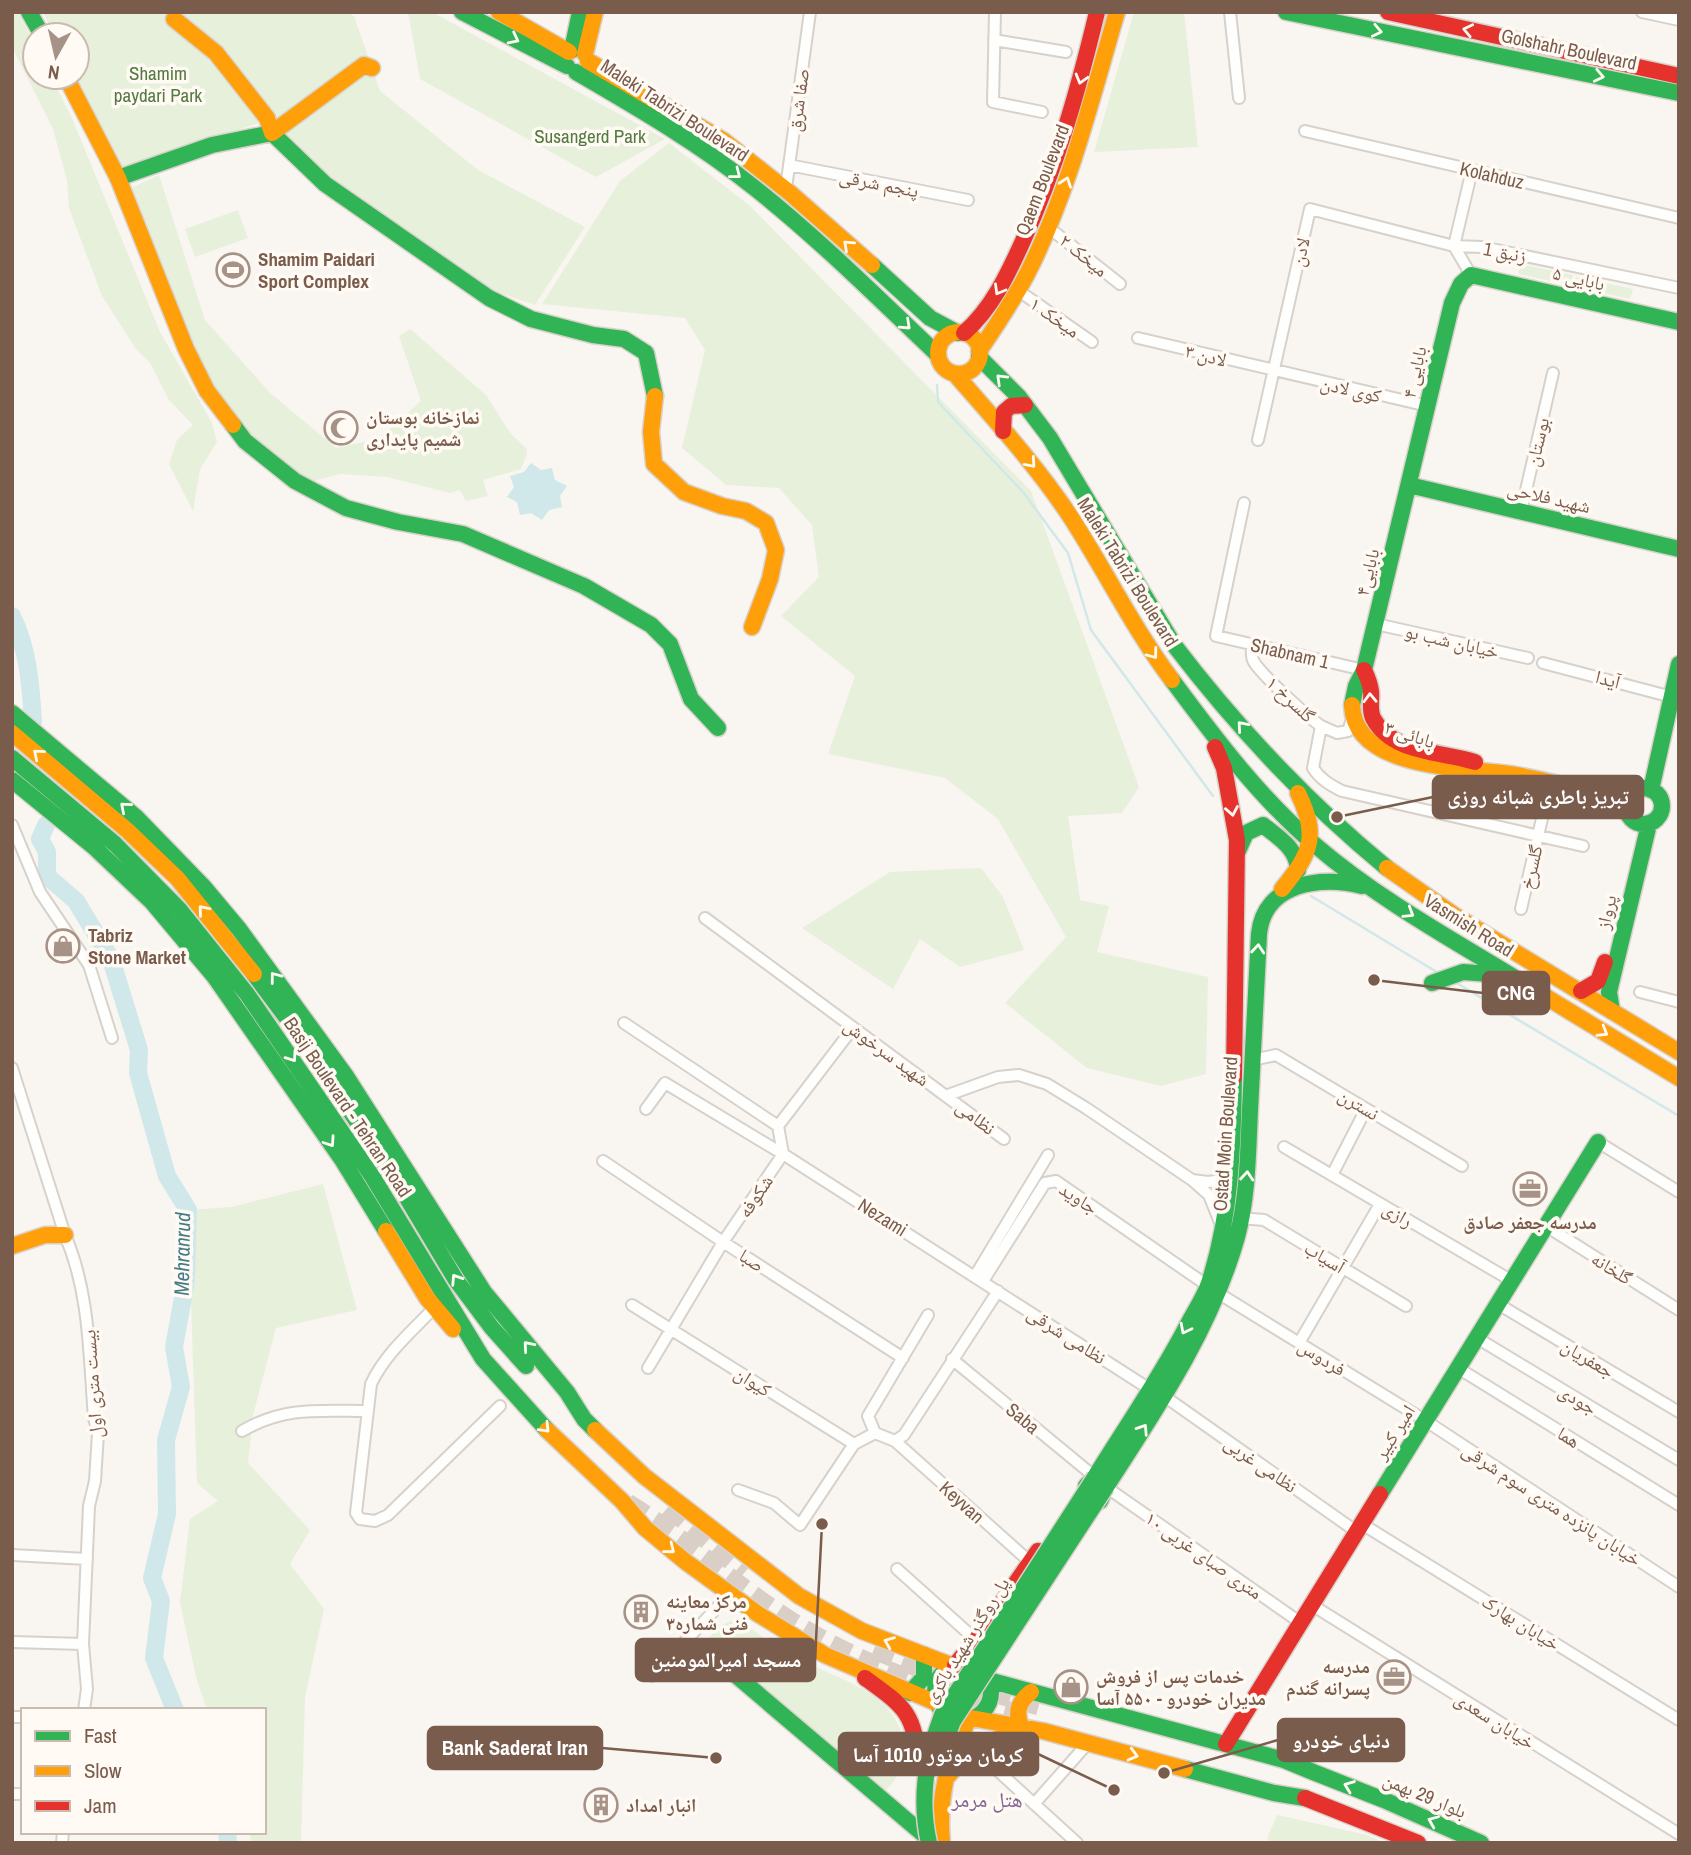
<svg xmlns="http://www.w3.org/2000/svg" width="1691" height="1855" font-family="'Archivo Narrow','Noto Naskh Arabic',sans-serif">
  <rect width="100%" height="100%" fill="#f9f5f0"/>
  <path fill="#e7f0db" d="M12,12h6l17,33v32h16l20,39 89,216 52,91 5,19 -17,27 -7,42 -24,-47 8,-24 16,-15 -24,-25 -19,-37 -14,-14 -34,-53 -33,-88 -2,-28 -14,-51 -41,-82z
    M43,12h303l8,4 26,75 98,79 107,57 -50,78 -56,-19 -220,-163 -136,46 -47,-92 1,-42h-23z
    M408,12h24l233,127 -69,38 -176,-98z
    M1134,12h50l14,135 -104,5z
    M669,143l80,62 282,286 108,296 -17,26 -54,3 12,84 29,6 -12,46 111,25 -2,97 -45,12 -74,-18 -82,-65 61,-66 -68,-118 -53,-41 -117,-24 27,-78 -74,-60 38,-39 -7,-52 -33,-37 -53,-3 -44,-37 23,-98 -20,-32 -143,-14 78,-123z
    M159,175l46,145 65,73 66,55 42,-9 43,-38 -22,-65 11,-7 76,66 25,39 15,14 1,6 -6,15 -38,11 5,16 -22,5 -6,-11 -10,3 -63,-16 -46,-3 -32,8 -58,-46 -38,-47 -84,-200z
    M238,210l10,28 -53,19 -10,-28z
    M1520,264l53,11 -3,10 -52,-11z
    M1576,277l57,12 -3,10 -57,-13z
    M981,868l22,29 21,53 -64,17 -40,-28 -27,50 -91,-61 88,-56z
    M323,1184l34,126 -81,18 -23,87 -5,48 62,67 -20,34 34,45 -19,88 -4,146h-49l-3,-11h15v-122h-57l-11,-33 -16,-75 10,-83 28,-18 -21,-18 -9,-273 43,-3z
    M737,1618c18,13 35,27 53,37 39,21 104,35 113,84 4,26 -5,39 -22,57l-177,-152 14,-17z
    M1277,1815l90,20 18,8h-112l-6,-4z"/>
  <path fill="#d0e8ea" d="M531,463l10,7 11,-2 3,12 12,6 -7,10 2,11 -13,3 -7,10 -11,-7 -11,2 -3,-13 -10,-5 7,-10 -4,-11 14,-4z"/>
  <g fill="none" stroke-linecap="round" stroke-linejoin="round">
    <path stroke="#d0e8ea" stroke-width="2.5" d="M937,385l1,17 85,90 45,61 23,77 122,166
      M1311,896l129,78
      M1455,982l224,134"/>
    <path stroke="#d0e8ea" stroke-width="18" d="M12,616c16,32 19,71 21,106
      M46,825l-6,14 7,13v24l29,25 35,58 28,91 -1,23 29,103 21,34 -2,71 -12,66 7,40 -15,53 1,74 -15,64 9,23 -7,57 21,52
      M227,1832l1,11"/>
    <path stroke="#d9cfc7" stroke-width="21" stroke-dasharray="21 10" stroke-linecap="butt" d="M627,1504c52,31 97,73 147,107 77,53 170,84 260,108
      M669,1506l76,66
      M874,1649l77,31 88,25"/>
    <defs>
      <path id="street" d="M995,12l-2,90 49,10
        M1230,12l9,86
        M1642,12l37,8
        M994,40l72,12
        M1305,131l374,87
        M789,165l179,35
        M786,188l24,-176
        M1048,227l72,57
        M1471,275l-17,-29 18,-76
        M1019,291l73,51
        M1138,338l290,68
        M1258,440l52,-231 144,37 28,1 197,41
        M1244,503l-28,133 148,34
        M1521,512l32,-139
        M1376,624l152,34
        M1252,644c0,4 -1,12 1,16 5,12 56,58 68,66l-8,42c7,11 17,17 29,23l241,55
        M1543,663l129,34
        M1321,726l16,7 11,-2 5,-15
        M12,825l28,67 49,73 23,73
        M1521,909l29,-125
        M705,918l299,221
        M1640,992l39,10
        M624,1023l154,103
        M1252,1060l24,-5 186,111
        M12,1068l53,167c25,58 24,121 29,183l4,15 -3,48 -6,25 -6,138 4,45 -3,21
        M948,1095l50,-18 21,-2 28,9 39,24 106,72
        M646,1109l19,-26 118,71 368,236
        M1598,1142l81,50
        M1284,1147l228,134
        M603,1161l120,81 180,116
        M1332,1175l34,-66
        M1240,1218l24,2 142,86
        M1221,1225l-12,-30 -17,-15 16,2 15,-2 7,-11
        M1546,1226l133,84
        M975,1276l73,-121
        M983,1281l62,-98 11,-2 152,105
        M1218,1293l208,128 253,166
        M1498,1304l181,108
        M632,1305l222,139 21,-11
        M435,1307c-23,24 -50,47 -64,77l-15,129 4,6 15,2 13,-6 112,-109
        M928,1315l-60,101 7,17 20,8 9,-6 94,-144
        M1477,1338l202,122
        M1299,1343l81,-139
        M952,1359l143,118
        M648,1368l75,-126 60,-88 -5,-28 75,-98
        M1458,1368l221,137
        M1164,1396l193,136
        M242,1431c43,-25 78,-20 126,-20
        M895,1441l135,121
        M1106,1487l195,136
        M738,1490l36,13 26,22 54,-81
        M1362,1524l317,196
        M12,1555l75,4
        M897,1569l79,71
        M1312,1605l367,229
        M12,1642l71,2
        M652,1676l78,-82
        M12,1717h11
        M997,1770l80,73
        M12,1794h11
        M1034,1804l54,-61
        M62,1843l1,-11"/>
      <path id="fast" d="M29,12l13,23
        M462,12l105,54
        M1286,12l393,81
        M572,50l8,-38
        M576,72c62,36 124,72 180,117 64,51 123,110 182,166
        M118,178l94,-33 60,-12 53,51 164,114 42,21 62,16 31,4 22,14 9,43
        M872,265l58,53 28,15
        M979,357l40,40 31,41 124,207c62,81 134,158 213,223
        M233,425l12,16 50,40 51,27 52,14 65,12 121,52 67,39 19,19 21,55 27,29
        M1409,485l270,64
        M1172,680c43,58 87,117 143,165 70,60 153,103 231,152
        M1352,705l4,-19 8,-16 88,-367 9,-19 10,-9 208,47
        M12,713l125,105 66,68 36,43 107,147 138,216 83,100 17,27 11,11
        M12,758l103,86 64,65 68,85 125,182 111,183 64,71
        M12,780l82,67 58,55 62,74 129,185 43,70
        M1626 806a18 18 0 1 1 36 0a18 18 0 1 1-36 0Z
        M1651,790l28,-126
        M1238,851l8,-18 17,-8c16,13 34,23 35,45
        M254,974l50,67 97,147 55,92 36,48 34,38
        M1432,983l31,-11 41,3
        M1612,1011l-3,-19 40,-168
        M1086,1486l9,-9c31,-50 65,-99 92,-151 7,-14 17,-28 22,-43 22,-67 24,-136 25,-206
        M1380,1494l218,-352
        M1100,1501l6,-14c51,-79 105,-158 131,-250 11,-41 11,-85 13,-127 3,-59 6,-117 9,-176 5,-51 62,-59 103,-48
        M712,1655l211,179
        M935 1692a28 28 0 1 1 56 0a28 28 0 1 1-56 0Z
        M988,1680l296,80 29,12
        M910,1693l14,-16v-22
        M1185,1769l89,24 31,5
        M1313,1772l71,28 97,43"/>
      <path id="slow" d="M499,12l70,40
        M174,19l42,34 51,65 5,15 92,-68 8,3
        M585,54l10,-42
        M588,61l136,80 66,52 82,72
        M66,77l52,101 68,171 21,42 26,34
        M938 353a21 21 0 1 1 42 0a21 21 0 1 1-42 0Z
        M979,351c17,-25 34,-50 48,-77 42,-82 64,-174 90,-262
        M955,374c40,46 81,91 115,142 35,54 63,112 102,164
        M655,396l-4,36 3,32 30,28 38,14 24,5 20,12 10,27 -6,29 -18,48
        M1352,705c2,67 119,62 164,70 38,7 74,17 111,25
        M12,733l116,98 50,48 76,95
        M1387,868l67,47 225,137
        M1282,889c29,-36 37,-53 16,-96
        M1546,997l133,81
        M386,1231l41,67 26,31
        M12,1246l33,-11h20
        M547,1430l75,71 23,27 41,34 72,52 67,41 114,49
        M595,1430l49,46 155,120 63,35 91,35
        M971,1718l72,13 142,38
        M1021,1726c-6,-14 -2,-25 10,-34
        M949,1775c20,-27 46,-40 79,-43
        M942,1843c-4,-45 5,-84 27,-124"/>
      <path id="jam" d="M1388,12l291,64
        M964,333c28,-25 43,-57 58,-90 34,-74 56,-152 75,-231
        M1003,431l1,-19 7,-6 14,-1
        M1364,670c3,6 6,14 7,21 1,9 -2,18 2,27 19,36 68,33 102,44
        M1215,747l9,21 13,72 -3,237
        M1581,991l17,-10 7,-19
        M955,1665l21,-25 62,-89
        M865,1678c40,29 50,35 53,86
        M1226,1744l154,-250
        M1305,1798l113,45"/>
    </defs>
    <use href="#street" stroke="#d7d1cb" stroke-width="14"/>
    <use href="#fast" stroke="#d9d2cb" stroke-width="19"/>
    <use href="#slow" stroke="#d9d2cb" stroke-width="19"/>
    <use href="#jam" stroke="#d9d2cb" stroke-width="19"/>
    <use href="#street" stroke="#fefefd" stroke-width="10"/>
    <use href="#fast" stroke="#30b455" stroke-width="16"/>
    <use href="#slow" stroke="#ff9f0a" stroke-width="16"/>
    <use href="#jam" stroke="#e5322d" stroke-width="16"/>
    <defs>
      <path id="fast-bridge" d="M942,1750l11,-29 153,-234
        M929,1843c-10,-45 -3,-85 13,-128l153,-238"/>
    </defs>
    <use href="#fast-bridge" stroke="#dad1cc" stroke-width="19" stroke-linecap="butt"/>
    <use href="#fast-bridge" stroke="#30b455" stroke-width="16"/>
  </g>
  <defs><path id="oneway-chevron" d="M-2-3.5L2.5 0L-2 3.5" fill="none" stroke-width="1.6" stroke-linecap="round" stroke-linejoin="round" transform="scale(1.75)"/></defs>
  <g stroke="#fffaf3">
    <use href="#oneway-chevron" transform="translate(1468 30) rotate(-168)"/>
    <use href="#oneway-chevron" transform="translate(1377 31) rotate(12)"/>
    <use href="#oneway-chevron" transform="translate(514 39) rotate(27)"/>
    <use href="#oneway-chevron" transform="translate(1599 76) rotate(12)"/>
    <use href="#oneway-chevron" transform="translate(1081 79) rotate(106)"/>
    <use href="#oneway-chevron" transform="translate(736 174) rotate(38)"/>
    <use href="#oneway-chevron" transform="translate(1066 182) rotate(-70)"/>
    <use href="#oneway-chevron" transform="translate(848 245) rotate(-138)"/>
    <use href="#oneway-chevron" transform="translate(999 290) rotate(120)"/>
    <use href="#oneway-chevron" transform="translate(906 325) rotate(43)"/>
    <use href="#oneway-chevron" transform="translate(1001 379) rotate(-136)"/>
    <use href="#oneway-chevron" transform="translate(1031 463) rotate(49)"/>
    <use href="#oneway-chevron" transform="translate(1153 654) rotate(53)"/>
    <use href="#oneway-chevron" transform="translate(1370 698) rotate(-92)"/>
    <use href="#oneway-chevron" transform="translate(1242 726) rotate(-131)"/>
    <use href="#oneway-chevron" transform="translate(38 754) rotate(-140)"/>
    <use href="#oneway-chevron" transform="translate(125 807) rotate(-139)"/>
    <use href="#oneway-chevron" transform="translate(1232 811) rotate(80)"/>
    <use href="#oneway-chevron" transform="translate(203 910) rotate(-130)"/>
    <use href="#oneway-chevron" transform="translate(1409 913) rotate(32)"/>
    <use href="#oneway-chevron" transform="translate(1258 949) rotate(-85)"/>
    <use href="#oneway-chevron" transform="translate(275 977) rotate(-127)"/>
    <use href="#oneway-chevron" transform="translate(1603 1032) rotate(31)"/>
    <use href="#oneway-chevron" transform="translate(292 1057) rotate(55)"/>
    <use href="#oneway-chevron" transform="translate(330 1142) rotate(56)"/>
    <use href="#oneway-chevron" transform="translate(1247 1176) rotate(-85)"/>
    <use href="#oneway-chevron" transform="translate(456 1279) rotate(-123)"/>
    <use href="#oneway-chevron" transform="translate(1185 1329) rotate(117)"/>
    <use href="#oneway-chevron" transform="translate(528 1346) rotate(-131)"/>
    <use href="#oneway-chevron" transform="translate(545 1428) rotate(46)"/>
    <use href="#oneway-chevron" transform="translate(1143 1429) rotate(-57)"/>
    <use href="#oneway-chevron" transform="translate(670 1549) rotate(39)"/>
    <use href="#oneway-chevron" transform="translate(889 1642) rotate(-158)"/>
    <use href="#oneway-chevron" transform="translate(1133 1755) rotate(15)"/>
    <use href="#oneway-chevron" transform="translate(1349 1786) rotate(-159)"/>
    <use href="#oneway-chevron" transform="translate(1433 1821) rotate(-157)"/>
  </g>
  <defs>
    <symbol id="stadium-ring" viewBox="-11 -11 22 22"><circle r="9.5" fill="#fffaf3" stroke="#a69286" stroke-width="1.5"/><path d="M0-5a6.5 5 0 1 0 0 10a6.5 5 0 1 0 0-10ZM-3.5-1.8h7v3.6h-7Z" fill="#a69286"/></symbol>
    <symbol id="mosque-ring" viewBox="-11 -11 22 22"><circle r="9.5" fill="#fffaf3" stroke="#a69286" stroke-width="1.5"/><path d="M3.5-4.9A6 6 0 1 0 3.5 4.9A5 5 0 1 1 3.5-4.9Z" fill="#a69286"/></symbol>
    <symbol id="shop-ring" viewBox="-11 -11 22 22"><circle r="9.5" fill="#fffaf3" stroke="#a69286" stroke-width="1.5"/><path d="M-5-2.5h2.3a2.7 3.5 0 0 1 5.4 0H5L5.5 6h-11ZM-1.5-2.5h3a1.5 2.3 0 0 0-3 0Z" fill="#a69286"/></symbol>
    <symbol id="office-ring" viewBox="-11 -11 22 22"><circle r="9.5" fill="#fffaf3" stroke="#a69286" stroke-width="1.5"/><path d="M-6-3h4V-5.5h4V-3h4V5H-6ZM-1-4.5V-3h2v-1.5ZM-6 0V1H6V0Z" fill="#a69286"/></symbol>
    <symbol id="building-ring" viewBox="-11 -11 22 22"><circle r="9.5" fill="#fffaf3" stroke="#a69286" stroke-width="1.5"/><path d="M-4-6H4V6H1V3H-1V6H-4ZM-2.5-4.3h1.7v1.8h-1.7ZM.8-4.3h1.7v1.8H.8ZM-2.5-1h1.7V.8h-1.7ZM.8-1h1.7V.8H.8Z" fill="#a69286"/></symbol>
  </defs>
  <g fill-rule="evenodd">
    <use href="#stadium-ring" x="214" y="251" width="38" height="38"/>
    <use href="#mosque-ring" x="322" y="409" width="38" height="38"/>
    <use href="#shop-ring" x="44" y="927" width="38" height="38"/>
    <use href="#office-ring" x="1511" y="1170" width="38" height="38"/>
    <use href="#building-ring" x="622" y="1593" width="38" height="38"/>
    <use href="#office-ring" x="1375" y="1658" width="38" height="38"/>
    <use href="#shop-ring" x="1052" y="1668" width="38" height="38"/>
    <use href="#building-ring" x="582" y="1786" width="38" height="38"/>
  </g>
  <g text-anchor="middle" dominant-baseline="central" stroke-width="7" stroke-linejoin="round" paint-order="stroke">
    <g font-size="19" fill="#7a5c4d" stroke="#fffaf3">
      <text transform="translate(1569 49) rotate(12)">Golshahr Boulevard</text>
      <text transform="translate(798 100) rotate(-82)">صفا شرق</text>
      <text transform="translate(675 110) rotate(33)">Maleki Tabrizi Boulevard</text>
      <text transform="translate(1492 175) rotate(13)">Kolahduz</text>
      <text transform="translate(1042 180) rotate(-69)">Qaem Boulevard</text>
      <text transform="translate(879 183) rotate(11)">پنجم شرقی</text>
      <text transform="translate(1300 252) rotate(-77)">لادن</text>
      <text transform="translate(1505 252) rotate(11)">زنبق 1</text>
      <text transform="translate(1084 255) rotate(39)">میخک ۲</text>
      <text transform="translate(1579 278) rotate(13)">۵ بابایی</text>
      <text transform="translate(1055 317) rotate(35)">میخک ۱</text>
      <text transform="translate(1206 355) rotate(14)">لادن ۳</text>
      <text transform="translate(1414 372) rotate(-77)">بابایی ۴</text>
      <text transform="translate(1351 389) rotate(13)">کوی لادن</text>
      <text transform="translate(1537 442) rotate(-77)">بوستان</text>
      <text transform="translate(1549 497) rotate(13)">شهید فلاحی</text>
      <text transform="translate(1128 572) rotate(58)">Maleki Tabrizi Boulevard</text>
      <text transform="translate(1367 572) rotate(-76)">بابایی۴</text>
      <text transform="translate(1452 641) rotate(13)">خیابان شب بو</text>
      <text transform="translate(1290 653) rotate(13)">Shabnam 1</text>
      <text transform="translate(1608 679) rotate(15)">آیدا</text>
      <text transform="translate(1291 699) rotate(43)">گلسرخ ۱</text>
      <text transform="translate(1410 734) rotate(18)">بابائی ۳</text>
      <text transform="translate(1531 867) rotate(-77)">گلسرخ</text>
      <text transform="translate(1606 912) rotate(-77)">پرواز</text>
      <text transform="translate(1469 925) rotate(32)">Vasmish Road</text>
      <text transform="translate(887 1052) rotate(36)">شهید سرخوش</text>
      <text transform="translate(1359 1104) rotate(31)">نسترن</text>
      <text transform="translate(348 1107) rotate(56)">Basij Boulevard - Tehran Road</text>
      <text transform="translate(976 1117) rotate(38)">نظامی</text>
      <text transform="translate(1225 1134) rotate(-86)">Ostad Moin Boulevard</text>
      <text transform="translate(755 1196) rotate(-56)">شکوفه</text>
      <text transform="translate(1079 1198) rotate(33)">جاوید</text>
      <text transform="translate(1398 1214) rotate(30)">رازی</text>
      <text transform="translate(883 1217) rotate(32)">Nezami</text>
      <text transform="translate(1325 1257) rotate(31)">آسیاب</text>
      <text transform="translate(752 1260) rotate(33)">صبا</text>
      <text transform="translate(1612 1268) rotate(32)">گلخانه</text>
      <text transform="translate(1067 1335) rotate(33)">نظامی شرقی</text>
      <text transform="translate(1322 1357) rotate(32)">فردوس</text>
      <text transform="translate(1588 1358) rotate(31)">جعفریان</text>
      <text transform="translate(753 1381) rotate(32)">کیوان</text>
      <text transform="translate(92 1384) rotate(-94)">بیست متری اول</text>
      <text transform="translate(1578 1399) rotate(31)">جودی</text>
      <text transform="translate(1023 1418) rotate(40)">Saba</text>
      <text transform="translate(1394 1432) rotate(-58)">امیر کبیر</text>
      <text transform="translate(1569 1437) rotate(32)">هما</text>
      <text transform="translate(1261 1464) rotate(35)">نظامی غربی</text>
      <text transform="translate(962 1502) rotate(42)">Keyvan</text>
      <text transform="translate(1552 1504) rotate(33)">خیابان پانزده متری سوم شرقی</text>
      <text transform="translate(1204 1555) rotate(35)">۱۰ متری صبای غربی</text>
      <text transform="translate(1521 1622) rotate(32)">خیابان بهارک</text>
      <text transform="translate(966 1640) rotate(-58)">پل روگذر شهید باکری</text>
      <text transform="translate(1495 1720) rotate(32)">خیابان سعدی</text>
      <text transform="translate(1425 1795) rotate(23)">بلوار 29 بهمن</text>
    </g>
    <g font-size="19" fill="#537a41" stroke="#fffaf3">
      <text x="158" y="73">Shamim<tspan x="158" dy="22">paydari Park</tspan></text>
      <text x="590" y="136">Susangerd Park</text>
    </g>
    <g font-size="19" font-weight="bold" fill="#7a5c4d" stroke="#fffaf3" text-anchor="start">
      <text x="258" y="259">Shamim Paidari<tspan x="258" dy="22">Sport Complex</tspan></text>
      <text x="366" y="417">نمازخانه بوستان<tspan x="366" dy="22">شمیم پایداری</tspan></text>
      <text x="88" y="935">Tabriz<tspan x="88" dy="22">Stone Market</tspan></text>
      <text x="1530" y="1222" text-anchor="middle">مدرسه جعفر صادق</text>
      <text x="666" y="1601">مرکز معاینه<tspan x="666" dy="22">فنی شماره۳</tspan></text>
      <text x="1370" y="1666" text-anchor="end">مدرسه<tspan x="1370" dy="22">پسرانه گندم</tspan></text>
      <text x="1096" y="1676">خدمات پس از فروش<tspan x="1096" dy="22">مدیران خودرو - ۵۵۰ آسا</tspan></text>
      <text x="626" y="1805">انبار امداد</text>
    </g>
    <g font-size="21" font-style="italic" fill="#437c86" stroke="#fffaf3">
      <text transform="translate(182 1254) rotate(-89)">Mehranrud</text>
    </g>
    <g font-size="21" fill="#846695" stroke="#fffaf3">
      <text x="987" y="1799">هتل مرمر</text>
    </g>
  </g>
  <path fill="none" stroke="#7a5c4d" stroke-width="2.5" d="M1337 817L1433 797M1374 980L1483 993M822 1524L815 1660M1164 1773L1278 1740M716 1758L602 1748M1114 1790L1038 1754"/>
  <g fill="#7a5c4d" stroke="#fffaf3" stroke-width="2.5">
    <circle cx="1337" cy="817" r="7"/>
    <circle cx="1374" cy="980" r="7"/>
    <circle cx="822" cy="1524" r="7"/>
    <circle cx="1164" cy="1773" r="7"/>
    <circle cx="716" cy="1758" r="7"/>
    <circle cx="1114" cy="1790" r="7"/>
  </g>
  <g fill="#7a5c4d" stroke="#7a5c4d" stroke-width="2.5">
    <rect x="1433" y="776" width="210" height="42" rx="7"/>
    <rect x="1483" y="972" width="66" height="42" rx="7"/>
    <rect x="636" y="1639" width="179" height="42" rx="7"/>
    <rect x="1278" y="1719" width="126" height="42" rx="7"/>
    <rect x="428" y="1727" width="174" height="42" rx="7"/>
    <rect x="839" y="1733" width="199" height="42" rx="7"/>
  </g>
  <g font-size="21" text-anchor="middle" font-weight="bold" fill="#fff">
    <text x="1538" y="804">تبریز باطری شبانه روزی</text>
    <text x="1516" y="1000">CNG</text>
    <text x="726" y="1667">مسجد امیرالمومنین</text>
    <text x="1341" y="1748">دنیای خودرو</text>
    <text x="515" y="1755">Bank Saderat Iran</text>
    <text x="938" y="1762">کرمان موتور 1010 آسا</text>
  </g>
  <rect width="1691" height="1855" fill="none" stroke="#7a5c4d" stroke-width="28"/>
  <rect x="21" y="1708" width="245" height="126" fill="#fffaf3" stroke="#cabbb1" stroke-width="2"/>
  <rect x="35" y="1731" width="35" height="10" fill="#30b455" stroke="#cabbb1" stroke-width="2"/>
  <text x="84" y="1743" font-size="21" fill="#7a5c4d">Fast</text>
  <rect x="35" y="1766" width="35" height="10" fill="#ff9f0a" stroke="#cabbb1" stroke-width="2"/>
  <text x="84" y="1778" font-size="21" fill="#7a5c4d">Slow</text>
  <rect x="35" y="1801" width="35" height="10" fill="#e5322d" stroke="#cabbb1" stroke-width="2"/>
  <text x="84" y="1813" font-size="21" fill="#7a5c4d">Jam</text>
  <g transform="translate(56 56) rotate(188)"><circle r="33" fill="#fffaf3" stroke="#cabbb1" stroke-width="2"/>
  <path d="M0-5L12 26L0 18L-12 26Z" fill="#a69286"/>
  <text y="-10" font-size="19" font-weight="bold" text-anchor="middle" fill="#7a5c4d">N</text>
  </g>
</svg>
